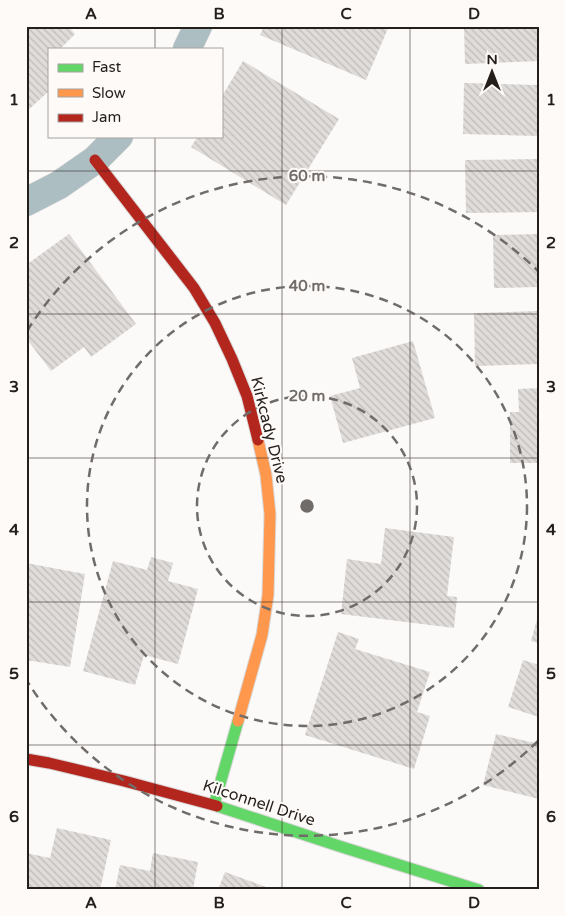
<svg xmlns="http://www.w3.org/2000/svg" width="565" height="916" font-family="'Varela Round',sans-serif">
  <defs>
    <pattern id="building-back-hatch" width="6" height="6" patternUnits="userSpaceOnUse" patternTransform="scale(1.25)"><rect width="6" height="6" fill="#dfdcda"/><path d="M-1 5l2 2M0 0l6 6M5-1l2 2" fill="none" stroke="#bfbcba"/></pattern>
  </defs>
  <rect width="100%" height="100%" fill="#fcfaf9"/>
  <path fill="url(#building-back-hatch)" d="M26,26h42l7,8 -15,15h-11v42l-23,21z
    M264,26h125l-23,54 -106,-45z
    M464,26h75v35l-74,3z
    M243,61l96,58 -53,86 -95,-58 7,-11h23v-38z
    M464,83l75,2v51l-76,-2z
    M539,159v53l-73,1 -1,-53z
    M69,234l67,90 -45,33 -7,-10 -33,24 -25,-33v-73z
    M539,234v53l-45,1 -1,-53z
    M539,311v53l-64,2 -1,-53z
    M413,341l22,77 -92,25 -13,-47 30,-8 -8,-30z
    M539,388v75h-29v-51h9l-1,-23z
    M385,528l69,9 -7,59 10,1 -3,31 -113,-14 6,-55 34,5z
    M151,557l22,6 -5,18 30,8 -20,75 -34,-9 -9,30 -52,-14 30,-110 34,9z
    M26,563l59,11 -15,93 -44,-7z
    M538,616h1v27l-8,-2z
    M338,632l21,7 -4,10 75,23 -13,40 13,4 -16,53 -109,-34z
    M523,660l16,5v52l-31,-10z
    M496,734l43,10v55l-56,-14z
    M57,828l54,12 -11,50h-74v-37l24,5z
    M153,853l45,9 -5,28h-78l5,-25 30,6z
    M225,872l41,15 -1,3h-47z"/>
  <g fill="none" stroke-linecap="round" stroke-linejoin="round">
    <defs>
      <path id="street" d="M187,49l11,-23
        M26,202l33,-17 36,-25 24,-24"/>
      <path id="fast" d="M214,805l24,-84
        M217,806l125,41 137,43"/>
      <path id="slow" d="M238,721l24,-86 6,-40 2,-81 -4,-39 -8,-35"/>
      <path id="jam" d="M95,160l99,128 21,35 17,36 15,37 11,44
        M26,759l23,4 75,18 93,25"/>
    </defs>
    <use href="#street" stroke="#d9d7d6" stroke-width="29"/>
    <use href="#fast" stroke="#d9d7d6" stroke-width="13"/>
    <use href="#slow" stroke="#d9d7d6" stroke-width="13"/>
    <use href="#jam" stroke="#d9d7d6" stroke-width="13"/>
    <use href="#street" stroke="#acbec1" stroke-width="28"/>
    <use href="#fast" stroke="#63d668" stroke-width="11"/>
    <use href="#slow" stroke="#ff974d" stroke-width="11"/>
    <use href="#jam" stroke="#b3261e" stroke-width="11"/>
  </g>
  <path fill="none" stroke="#251f1c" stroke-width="1" stroke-opacity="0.55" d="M155,26v23M282,26v864M410,26v864M155,136v754M26,171h513M26,314h513M26,458h513M26,602h513M26,745h513"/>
  <g fill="none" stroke="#706c69" stroke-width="2.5" stroke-dasharray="9 6">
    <circle cx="307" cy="506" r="110"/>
    <circle cx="307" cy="506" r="220"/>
    <path d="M538 741A330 330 0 0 1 27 681M27 331A330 330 0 0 1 538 271"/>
  </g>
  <g text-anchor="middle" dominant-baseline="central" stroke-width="4" stroke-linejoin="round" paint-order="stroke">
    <g font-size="16" fill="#251f1c" stroke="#fdfaf8">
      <text transform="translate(269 430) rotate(76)">Kirkcady Drive</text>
      <text transform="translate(259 803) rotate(18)">Kilconnell Drive</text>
    </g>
  </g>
  <circle cx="307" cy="506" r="8" fill="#706c69" stroke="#fdfaf8" stroke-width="2.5"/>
  <g font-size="15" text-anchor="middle" font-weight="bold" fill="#706c69" stroke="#fdfaf8" stroke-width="4" stroke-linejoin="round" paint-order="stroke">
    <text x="307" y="181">60 m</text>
    <text x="307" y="291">40 m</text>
    <text x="307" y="401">20 m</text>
  </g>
  <rect width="565" height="916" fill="none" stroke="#fdfaf8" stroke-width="55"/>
  <rect x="48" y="48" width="175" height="90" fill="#fdfaf8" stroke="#a7a2a0"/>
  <rect x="58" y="64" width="25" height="8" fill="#63d668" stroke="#a7a2a0"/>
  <text x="92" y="72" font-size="15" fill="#251f1c">Fast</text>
  <rect x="58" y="89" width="25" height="8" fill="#ff974d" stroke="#a7a2a0"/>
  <text x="92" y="98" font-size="15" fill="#251f1c">Slow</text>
  <rect x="58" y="114" width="25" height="8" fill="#b3261e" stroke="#a7a2a0"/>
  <text x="92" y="122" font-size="15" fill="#251f1c">Jam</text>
  <g transform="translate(492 72)" stroke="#fdfaf8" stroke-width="4" paint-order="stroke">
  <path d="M0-4L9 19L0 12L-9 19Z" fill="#251f1c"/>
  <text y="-8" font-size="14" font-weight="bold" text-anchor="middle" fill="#251f1c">N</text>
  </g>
  <rect x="28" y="28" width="510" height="860" fill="none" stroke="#251f1c" stroke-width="2"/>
  <g font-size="16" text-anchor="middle" font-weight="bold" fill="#251f1c">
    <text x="91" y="19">A</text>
    <text x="219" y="19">B</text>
    <text x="346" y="19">C</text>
    <text x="474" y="19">D</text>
    <text x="14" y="105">1</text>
    <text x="551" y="105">1</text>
    <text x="14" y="248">2</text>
    <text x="551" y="248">2</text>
    <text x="14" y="392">3</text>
    <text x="551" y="392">3</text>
    <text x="14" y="535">4</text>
    <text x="551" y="535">4</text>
    <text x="14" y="679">5</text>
    <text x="551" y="679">5</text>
    <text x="14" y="822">6</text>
    <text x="551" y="822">6</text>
    <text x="91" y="908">A</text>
    <text x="219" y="908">B</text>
    <text x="346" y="908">C</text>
    <text x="474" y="908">D</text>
  </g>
</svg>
